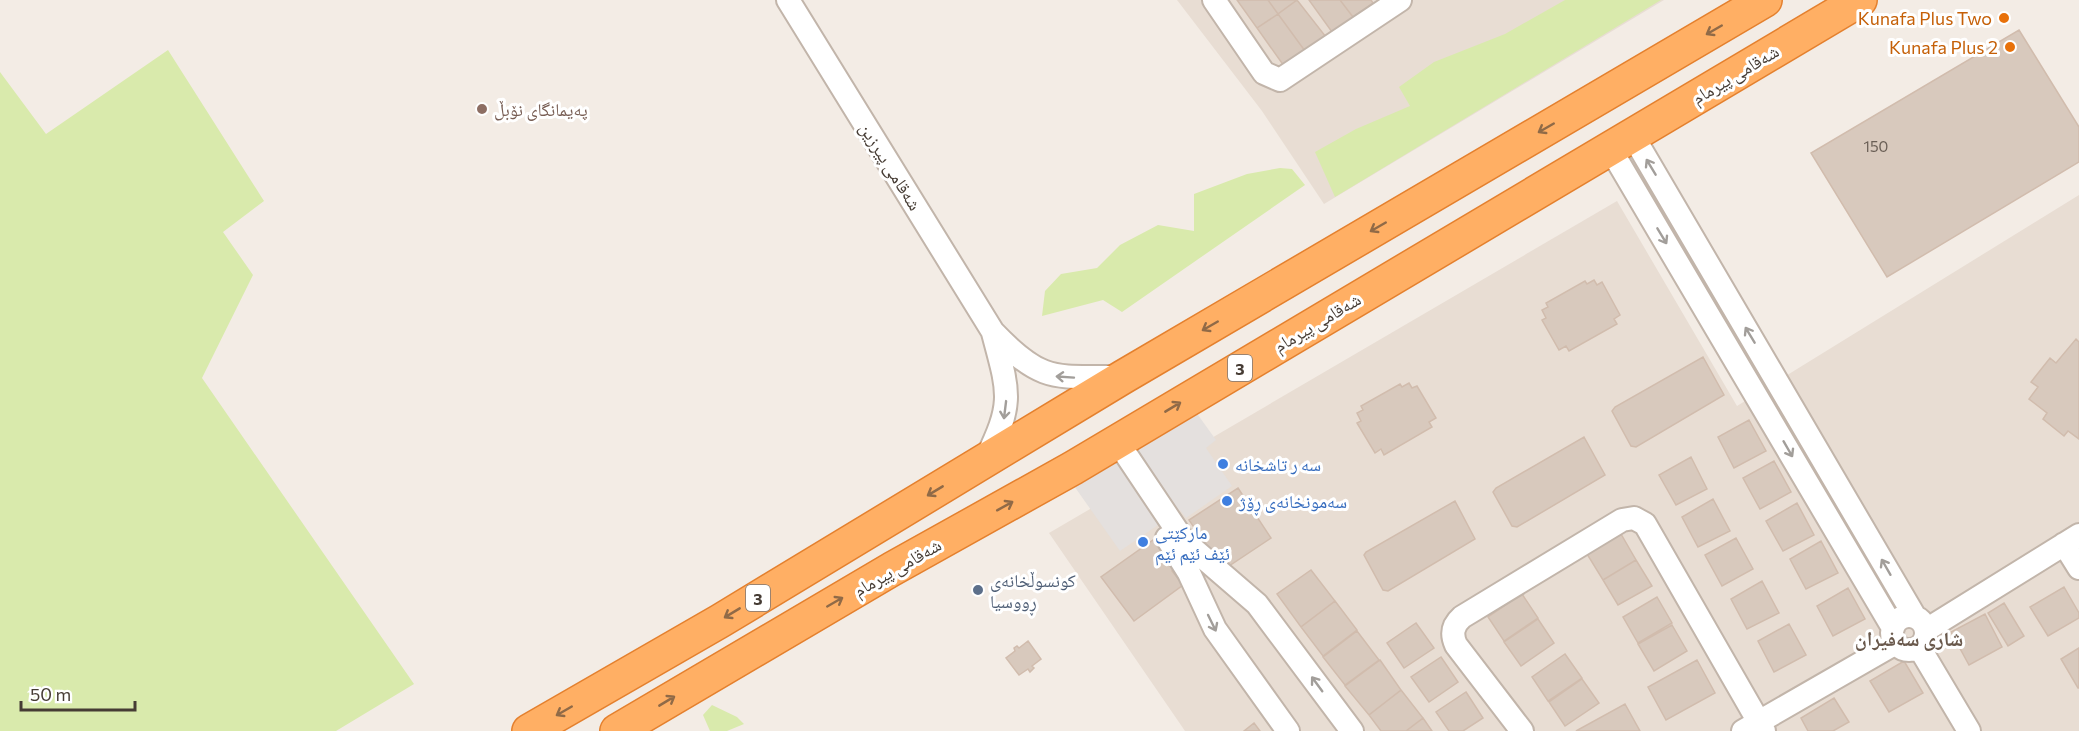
<svg xmlns="http://www.w3.org/2000/svg" width="2079" height="731" font-family="Commissioner,'Noto Naskh Arabic',sans-serif">
  <rect width="100%" height="100%" fill="#f3ece5"/>
  <path fill="#e8ddd3" d="M1177,0h487l-340,204 -62,-93z
    M2079,195v536h-894l-136,-198 568,-332 120,205z"/>
  <path fill="#d9eaac" d="M1565,0h96l-326,197 -20,-45 41,-23 54,-23 -11,-19 35,-25 71,-28z
    M168,50l96,151 -41,31 30,43 -51,103 212,306 -78,47h-336v-659l46,62z
    M1280,168l12,1 13,16 -183,127 -19,-12 -61,16 3,-25 16,-17 36,-6 23,-23 38,-20 36,6v-37l53,-20z
    M712,705l25,12 7,7 -17,7h-17l-7,-16z"/>
  <path fill="#e4e0de" d="M1193,408l23,32 -10,8 26,38 -46,32 -6,-8 -60,41 -48,-68z"/>
  <path fill="#d8c9bd" stroke="#d1bcad" stroke-width="1.5" d="M1237,0h31l10,14 -21,14z
    M1268,0h29l-19,14z
    M1297,0l29,37 -21,14 -27,-37z
    M1309,0h31l13,17 -21,15z
    M1340,0h31l2,3 -20,14z
    M1278,14l27,37 -21,15 -27,-38z
    M2019,30l60,97v35l-192,115 -76,-124z
    M1594,280l3,5 5,-3 18,33 -6,4 3,5 -48,27 -3,-5 -7,4 -17,-30 4,-2 -4,-8 6,-3 -2,-4 39,-22 2,3z
    M2076,339l3,3v97l-11,-8 -4,5 -21,-17 4,-6 -18,-14 9,-12 -7,-5 19,-24 6,5z
    M1703,357l21,38 -88,52 -5,-1 -19,-35 3,-4z
    M1409,383l3,5 5,-2 19,32 -7,4 3,5 -48,28 -3,-6 -6,4 -18,-30 4,-2 -4,-8 6,-3 -2,-4 39,-22 2,3z
    M1749,420l17,31 -32,17 -16,-31z
    M1584,437l21,38 -88,52 -5,-1 -19,-34 3,-4z
    M1691,457l16,32 -31,16 -17,-30z
    M1774,461l17,31 -31,17 -17,-31z
    M1238,488l33,50 -48,32 -34,-50z
    M1713,499l17,32 -32,16 -16,-30z
    M1455,501l20,38 -87,52 -5,-1 -19,-35 2,-3z
    M1797,503l17,32 -31,16 -17,-30z
    M1621,534l15,26 -33,20 -16,-26z
    M1736,538l17,31 -31,17 -17,-31z
    M1153,540l3,4 4,-3 19,25 -7,5 11,14 -49,36 -33,-44z
    M1821,541l17,32 -32,16 -16,-30z
    M1636,560l16,26 -34,19 -15,-25z
    M1311,570l24,31 -34,26 -24,-33z
    M1762,581l17,32 -32,16 -16,-30z
    M2064,587l15,26v5l-31,18 -18,-29z
    M1848,588l17,31 -32,17 -16,-30z
    M1522,594l16,24 -34,23 -16,-24z
    M1657,597l15,26 -34,20 -15,-26z
    M1335,601l22,29 -34,26 -22,-29z
    M2004,603l20,33 -16,10 -20,-33z
    M1985,614l17,33 -33,18 -18,-33z
    M1538,619l16,24 -33,23 -17,-24z
    M1416,623l18,25 -30,20 -17,-25z
    M1789,624l17,31 -32,17 -16,-31z
    M1672,625l15,26 -33,20 -16,-27z
    M1357,631l22,29 -34,25 -22,-28z
    M1028,641l13,18 -9,7 2,2 -4,4 -2,-3 -9,6 -13,-17 9,-7 -1,-3 3,-2 2,2z
    M2079,648v40h-1l-17,-29z
    M1565,654l17,24 -34,23 -16,-24z
    M1441,657l17,25 -29,20 -18,-25z
    M1380,660l21,30 -32,25 -24,-29z
    M1697,660l18,33 -49,27 -18,-33z
    M1904,661l19,32 -34,19 -19,-31z
    M1582,679l17,24 -34,23 -16,-24z
    M1401,690l22,28 -17,13h-25l-12,-16z
    M1466,692l17,26 -20,13h-14l-13,-19z
    M1834,698l15,24 -16,9h-25l-7,-13z
    M1625,704l15,27h-64z
    M1423,718l9,13h-26z
    M1254,723l6,8h-16z"/>
  <g fill="none" stroke-linecap="round" stroke-linejoin="round">
    <defs>
      <path id="minor" d="M788,0l205,332c51,53 62,44 130,45
        M1214,0l50,73 16,7 120,-80
        M1633,136l282,481
        M1611,150l282,478
        M1117,441l67,100 73,63 95,127
        M986,459c28,-57 23,-66 7,-126
        M1167,538l22,35 26,56 73,102
        M2064,544l15,24
        M1892 633a17 17 0 1 1 34 0a17 17 0 1 1-34 0Z
        M1926,630l153,-95
        M1919,647l50,84
        M1522,731l-66,-86c-5,-11 -3,-20 6,-28l160,-97 12,-2 11,6 119,207
        M1743,731l153,-88"/>
      <path id="highway" d="M529,731l191,-110 403,-244 642,-377
        M617,731l275,-162 181,-101 787,-468"/>
    </defs>
    <use href="#minor" stroke="#c2b5aa" stroke-width="26"/>
    <use href="#highway" stroke="#e4802e" stroke-width="36"/>
    <use href="#minor" stroke="#fff" stroke-width="22"/>
    <use href="#highway" stroke="#ffaf64" stroke-width="33"/>
  </g>
  <defs><path id="oneway-shaft" d="M-6 0H5M1.5-3L5.5 0L1.5 3" fill="none" stroke-width="1.6" stroke-linecap="round" stroke-linejoin="round" transform="scale(1.5)"/></defs>
  <g stroke="#906a47">
    <use href="#oneway-shaft" transform="translate(1714 30) rotate(150)"/>
    <use href="#oneway-shaft" transform="translate(1546 128) rotate(150)"/>
    <use href="#oneway-shaft" transform="translate(1378 227) rotate(150)"/>
    <use href="#oneway-shaft" transform="translate(1210 326) rotate(150)"/>
    <use href="#oneway-shaft" transform="translate(1173 407) rotate(-31)"/>
    <use href="#oneway-shaft" transform="translate(935 491) rotate(149)"/>
    <use href="#oneway-shaft" transform="translate(1005 506) rotate(-29)"/>
    <use href="#oneway-shaft" transform="translate(835 602) rotate(-30)"/>
    <use href="#oneway-shaft" transform="translate(732 613) rotate(149)"/>
    <use href="#oneway-shaft" transform="translate(667 701) rotate(-31)"/>
    <use href="#oneway-shaft" transform="translate(564 711) rotate(150)"/>
  </g>
  <g stroke="#a29e9a">
    <use href="#oneway-shaft" transform="translate(1651 167) rotate(-121)"/>
    <use href="#oneway-shaft" transform="translate(1662 236) rotate(59)"/>
    <use href="#oneway-shaft" transform="translate(1750 335) rotate(-121)"/>
    <use href="#oneway-shaft" transform="translate(1065 377) rotate(-176)"/>
    <use href="#oneway-shaft" transform="translate(1005 410) rotate(97)"/>
    <use href="#oneway-shaft" transform="translate(1788 449) rotate(60)"/>
    <use href="#oneway-shaft" transform="translate(1886 567) rotate(-120)"/>
    <use href="#oneway-shaft" transform="translate(1212 623) rotate(64)"/>
    <use href="#oneway-shaft" transform="translate(1317 684) rotate(-126)"/>
  </g>
  <g fill="#e8710a" stroke="#fff" stroke-width="2">
    <circle cx="2004" cy="18" r="6"/>
    <circle cx="2010" cy="47" r="6"/>
  </g>
  <circle fill="#8d6e63" stroke="#fff" stroke-width="2" cx="482" cy="109" r="6"/>
  <g fill="#3f7fe0" stroke="#fff" stroke-width="2">
    <circle cx="1223" cy="464" r="6"/>
    <circle cx="1227" cy="501" r="6"/>
    <circle cx="1143" cy="542" r="6"/>
  </g>
  <circle fill="#5c6f8a" stroke="#fff" stroke-width="2" cx="978" cy="590" r="6"/>
  <g text-anchor="middle" dominant-baseline="central" stroke-width="6" stroke-linejoin="round" paint-order="stroke">
    <g font-size="15" fill="#6a5f56">
      <text x="1876" y="146">150</text>
    </g>
    <g fill="#fff" stroke="#7e7671" stroke-width="1.5">
      <rect x="1228" y="355" width="24" height="26" rx="4.5"/>
      <rect x="746" y="585" width="24" height="26" rx="4.5"/>
    </g>
    <g font-size="16" font-weight="bold" fill="#463c34">
      <text x="1240" y="368">3</text>
      <text x="758" y="598">3</text>
    </g>
    <g font-size="18" fill="#c56008" stroke="#fff" text-anchor="end">
      <text x="1992" y="18">Kunafa Plus Two</text>
      <text x="1998" y="47">Kunafa Plus 2</text>
    </g>
    <g font-size="18" fill="#463c34" stroke="#fff">
      <text transform="translate(1735 74) rotate(-31)">شەقامی پیرمام</text>
      <text transform="translate(891 166) rotate(58)">شەقامی پیرزین</text>
      <text transform="translate(1317 322) rotate(-31)">شەقامی پیرمام</text>
      <text transform="translate(897 567) rotate(-30)">شەقامی پیرمام</text>
    </g>
    <g font-size="18" fill="#785e54" stroke="#fff" text-anchor="start">
      <text x="494" y="109">پەیمانگای نۆبڵ</text>
    </g>
    <g font-size="18" fill="#366cbe" stroke="#fff" text-anchor="start">
      <text x="1235" y="464">سه ر تاشخانه</text>
      <text x="1239" y="501">سەمونخانەی ڕۆژ</text>
      <text x="1155" y="532">مارکێتی<tspan x="1155" dy="21">ئێف ئێم ئێم</tspan></text>
    </g>
    <g font-size="18" fill="#4e5e75" stroke="#fff" text-anchor="start">
      <text x="990" y="580">کونسوڵخانەی<tspan x="990" dy="21">ڕووسیا</tspan></text>
    </g>
    <g font-size="20" font-weight="bold" fill="#69584b" stroke="#fff">
      <text x="1909" y="638">شاری سەفیران</text>
    </g>
  </g>
  <path d="M21 701v9h114v-9" fill="none" stroke="#463c34" stroke-width="3"/>
  <text x="30" y="701" font-size="18" fill="#463c34" stroke="#ffffff" stroke-width="4.5" paint-order="stroke">50 m</text>
</svg>
